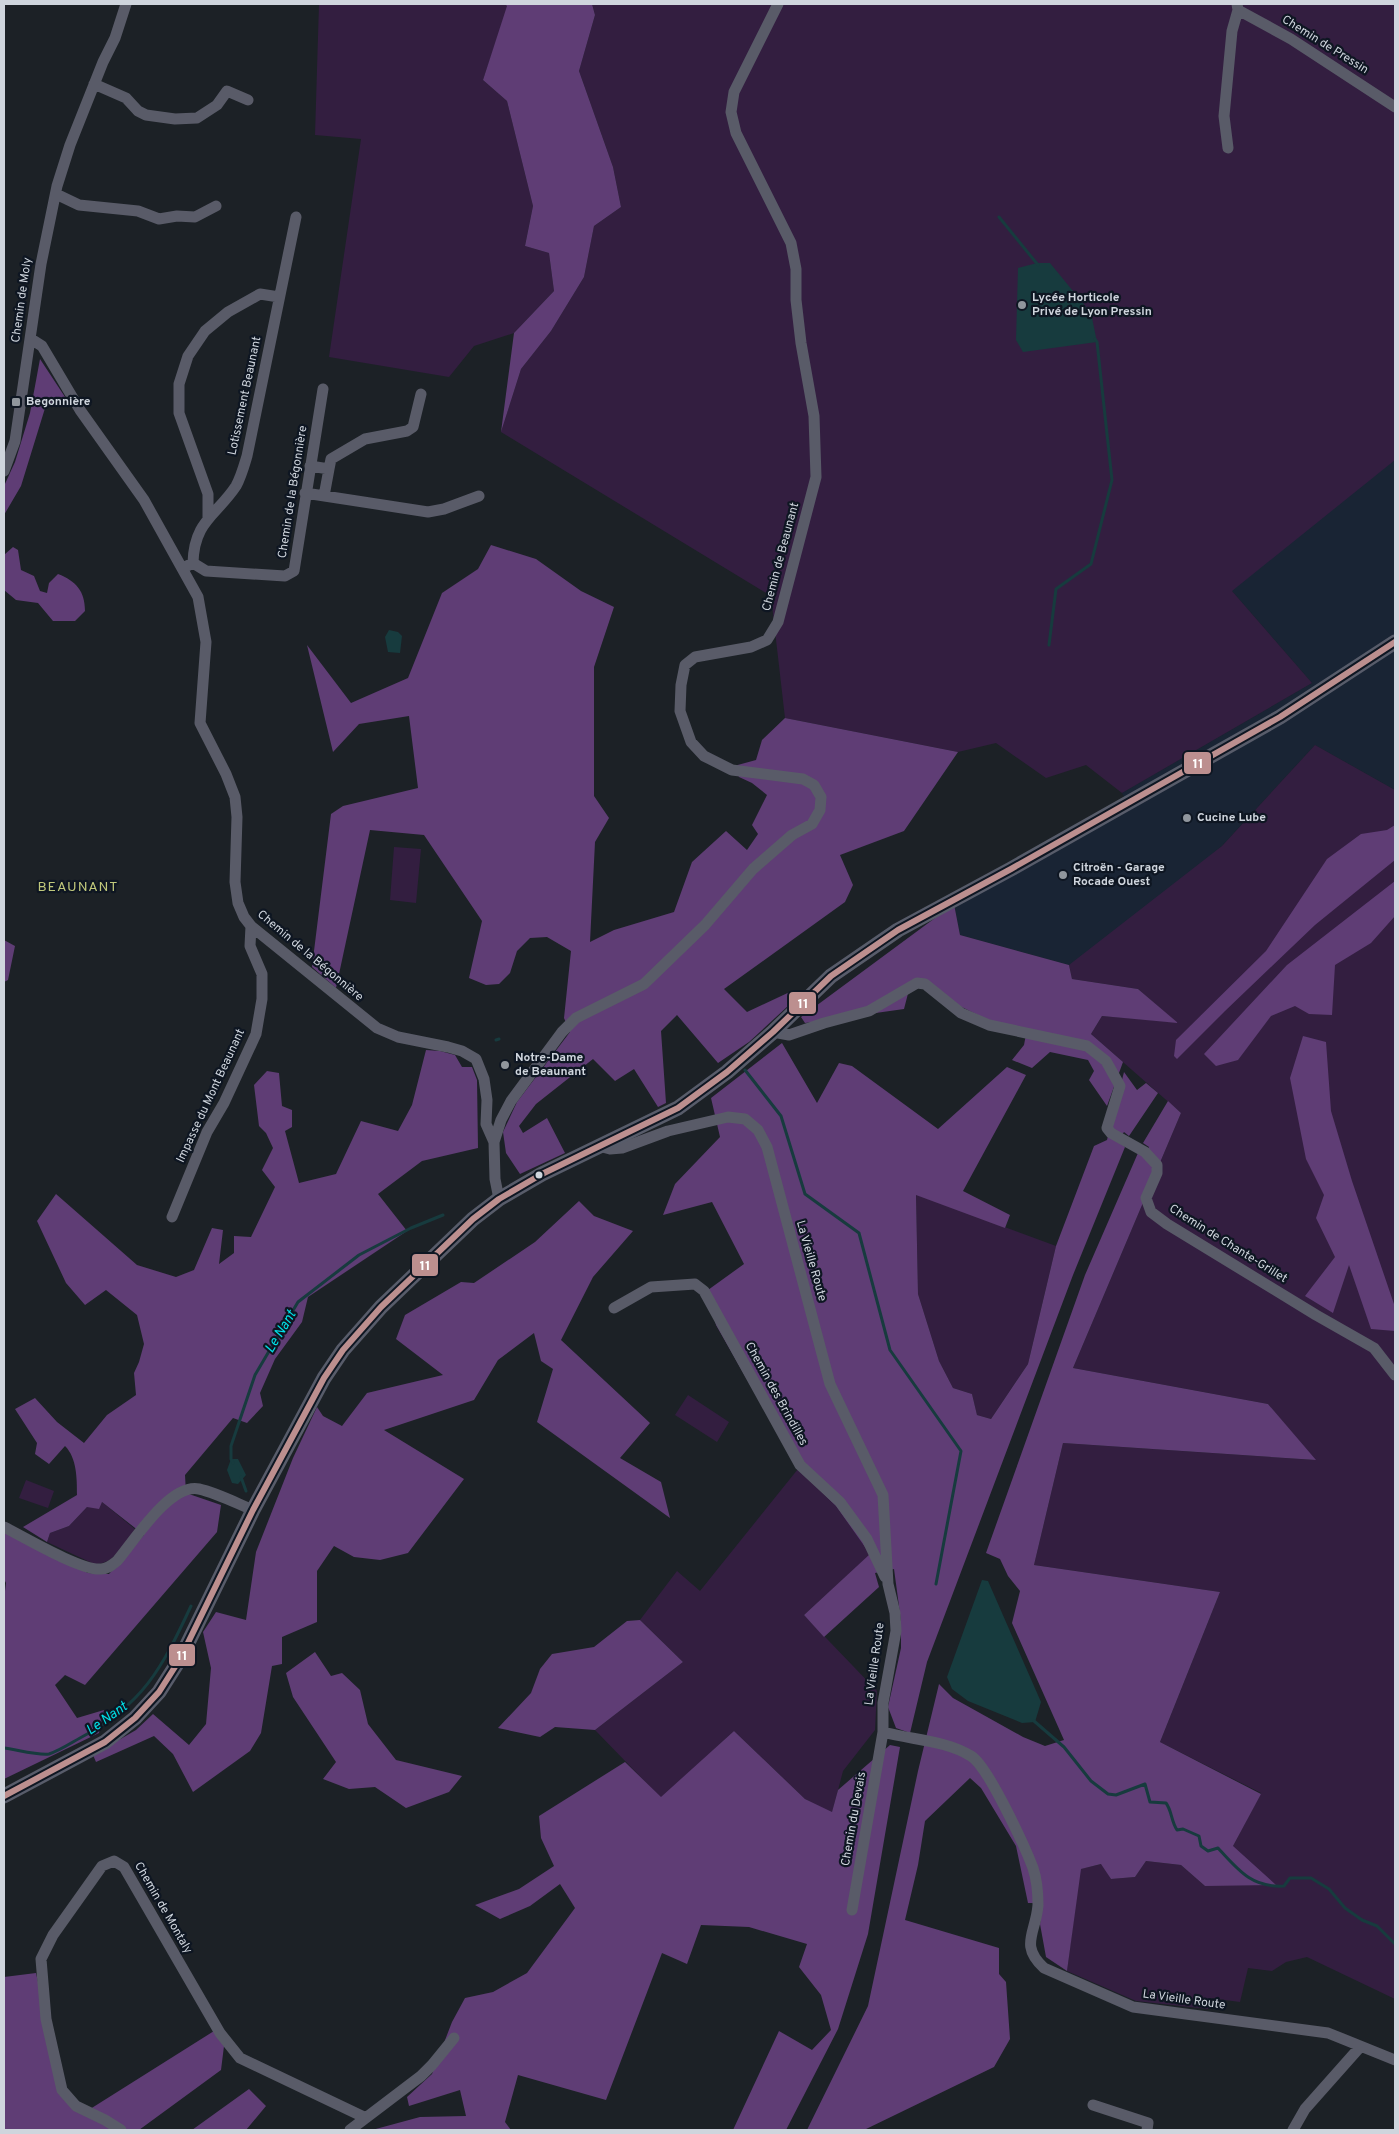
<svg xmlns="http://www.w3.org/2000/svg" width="1399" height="2134" font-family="Overpass,sans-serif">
  <rect width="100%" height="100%" fill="#1c2126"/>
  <path fill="#192434" d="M1231,4l160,459 4,-3v330l-80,-45 -93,101 -139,117 -14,2 -109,-30 -6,-31 176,-96 -8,-15 190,-110 -80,-92z"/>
  <path fill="#331e40" d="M319,4h186l3,2 -25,74 24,21 26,105 -8,40 24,7 5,38 -40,42 -40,13 -25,31 -120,-20 32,-218 -46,-4z
    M592,4h803v456l-163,131 80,92 -190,110 -36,-28 -40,13 -50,-35 -38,9 -173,-34 -14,-122 -270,-164 20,-63 30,-38 33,-54 10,-51 27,-19 -8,-40 -34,-96 16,-56z
    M1315,745l80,45v1209l-88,-42 -21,5 -14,9 -24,-3 -8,34 -30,-4 -2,11 -72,-8 -69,-30 13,-102 22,-5 9,15 24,-2 11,-16 35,4 24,21 28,-40 28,-53 -101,-51 60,-150 -186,-27 29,-122 252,17 -47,-56 -195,-36 108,-255 -90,-79 11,-18 74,6 -38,-33 -66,-10 -3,-14 153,-119z
    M394,847l27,2 -5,54 -26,-3z
    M916,1194l140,52 -28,118 -37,55 -14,-4 -5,-21 -19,-6 -14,-27 -21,-67z
    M688,1395l41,27 -12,20 -42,-27z
    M798,1469l38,37 35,48 -67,61 73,76 -2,39 -32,41 -11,42 -27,-14 -71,-68 -73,67 -66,-68 88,-68 -43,-42 37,-49 23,20z
    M26,1480l28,11 -6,17 -29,-10z
    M102,1502l34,28c-12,14 -22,35 -42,34l-47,-22 3,-9 19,-7 18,-19z"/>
  <path fill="#5f3d75" d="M505,4h87l3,11 -16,56 34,96 8,40 -27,19 -10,51 -33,54 -30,38 -20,63 13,-99 40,-42 -5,-38 -24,-7 8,-40 -26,-105 -24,-21 24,-74z
    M40,359l27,41 -21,5 -25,81 -17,29v-29l11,-24 15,-49z
    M491,545l45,14 45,32 33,16 -20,60v129l15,22 -14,24 -5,100 24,-12 60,-18 18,-50 34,-31 21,19 11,-16 -6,-9 15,-30 -15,-12 -13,-6 -5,-11 22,-6 6,-20 23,-22 173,34 -54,79 -64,24 13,30 -8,17 -121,87 23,23 47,-22 7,4 -52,48 -31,21 -41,-48 -16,16 5,72 -8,4 -24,-38 -19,12 -22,-22 -57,45 -17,22 4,7 24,-15 18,35 -45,21 -14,-21 -3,-21 14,-30 53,-70 -6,-14 7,-67 -24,-14 -17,1 -13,13 -7,22 -11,11 -13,1 -17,-7 13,-57 -58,-86 -54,-5 -34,158 -24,-21 19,-153 12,-8 75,-18 -9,-72 -50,8 -26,28 -26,-107 44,58 57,-25 34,-85 36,-24z
    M13,547l5,3 3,20 13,6 6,15 7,2 2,-10 9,-9c18,7 27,17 27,37l-10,10h-22l-15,-18 -22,-3 -12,-10v-35z
    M1395,825v35l-80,65 -90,86 -48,48 -3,-3 2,-16 90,-89 61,-92 34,-25 26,-4z
    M1395,881v35l-24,27 -36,22 -3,50 -23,-1 -14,-8 -24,10 -33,44 -22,6 -12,-12 83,-89z
    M954,904l6,31 109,30 3,14 66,10 40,34 -76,-7 -11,18 32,28 -16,44 -18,-26 5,-9 -6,-11 -38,-8 -18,16 -20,-8 12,-15 3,-16 -39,-9 -77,-38 -7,27 -99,14 -4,-6z
    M4,940l11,6 -7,34 -4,2z
    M1303,1036l23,6 5,69 21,70 43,126v24l-24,-2 -22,-64 -16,48 -28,-17 30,-39 -19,-39 8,-23 -18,-36 -16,-81z
    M782,1043l35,60 22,-40 13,3 86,63 69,-62 19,8 -63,116 47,24 -5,13 -89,-33 2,99 21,67 14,27 19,6 5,21 14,4 37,-55 28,-118 38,-100 13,-6 17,-68 13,18 9,-7 12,10 -29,43 -5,-4 -6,8 7,7 -52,128 -146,387 -17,71 -14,-5 -8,-21 13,-59v-27l-7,-52 -19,4 4,14 -55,50 -20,-22 66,-61 -34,-48 -38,-37 -82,-144 -8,-35 36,-26 -32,-62 -49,13 12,-31 45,-47 -9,-39z
    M426,1050l14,1 15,4 7,12h10l5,13 1,68 -56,13 -44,33 29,37 -99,66 -6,25 -27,37 -15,34 3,13 -16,17 -14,-5 -48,57 1,18 35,12 -4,27 -132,153 -20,-10 -10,10 22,33 27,-8 -5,23 -95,46v-180l2,-16 -2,-4v-48l84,42 21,1 35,-39 -42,-33 -3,7 -12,-2 -18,19 -19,7 -3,9 -24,-15 54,-32c0,-16 0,-37 -12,-49l-16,18 -14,-10 2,-11 -22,-34 20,-11 22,24 27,21 23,-28 29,-20 -2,-22 5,-11 5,-18 -7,-29 -31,-25 -21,15 -19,-22 -29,-62 19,-27 81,71 39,12 18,-7 18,-42 11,2 -4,34 15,-11v-17l17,1 24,-50 -13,-17 11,-22 -7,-15 -7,-7 -5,-41 13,-14 12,2 3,33 10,4v17l-7,4 14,52 37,-9 25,-53 37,10 14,-26z
    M1168,1101l13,12 -108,255 195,36 48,56 -253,-17 -29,122 186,27 -60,150 101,52 -28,52 43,39 -71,1 -24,-21 -35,-4 -11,16 -24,2 -10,-15 -20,5 -14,102 -21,-14 -6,-33 3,-21h-15l-12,-57 -35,-58 -11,-10 -45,43 -7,44 -13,55 94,28v26l7,8 4,57 -16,28 -130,63h-57l61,-124 50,-235 21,-87 14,14 70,39 22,9 19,-6 -52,-117 8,-32 -12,-15 -8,-17 -14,-6 99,-278 53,-122 6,3 5,-9 -6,-4z
    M579,1201l15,15 39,15 -40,46 -32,63 89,83 -30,35 41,24 9,36 -133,-96 16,-53 -12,-8 -7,-28 -36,27 -24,40 -90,30 80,49 -56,74 -28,7 -26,-3 -20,-11 -17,25v51l-35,15v27l-10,2 -11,67 -11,18 -57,41 -20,-38 -19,-18 -58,26 -3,-7 43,-25 17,-16 36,31 17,-21 5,-56 -8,-36 13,-20 30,8 10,-68 37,-94 24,-51 6,9 19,10 25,-33 76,-18 -47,-36 9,-24 56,-33 13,1 61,-41z
    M640,1620l43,42 -88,68 -40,-3 -15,10 -42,-9 33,-35 9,-24 12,-15 42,-7 33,-26z
    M315,1652l16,24 11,-3 18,17 8,34 28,36 66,16 -13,16 -43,16 -31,-21 -26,2 -26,-10 13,-17 -43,-65 -7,-24z
    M734,1731l71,68 27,13 6,-22 52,-45 10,2 -32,187 -30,95 -52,101h-53l46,-99 33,19 19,-20 -10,-35 -22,-28 8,-23 -58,-17 -48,-2 -14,39 -25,-11 -56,147 -88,-25 -13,47 6,8h-139l48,-13 46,-1 -6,-26 -51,16 -2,-9 25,-23 20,-52 13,-24 28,-6 34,-19 48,-65 -15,-24 -30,22 -30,13 -25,-14 44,-16 35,-23 -13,-28 -2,-22 86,-54 36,35z
    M36,1973l26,117 25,21 127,-80 10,15 -3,24 -82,60h-135v-153z
    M249,2089l17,17 -20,24h-54z"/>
  <path fill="#173b3e" d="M1037,263h13l41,50 6,29 -74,10 -7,-12 2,-72z
    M389,630l9,2 4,4 -2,17 -12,-1 -3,-15z
    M231,1459h7l8,16 -8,9 -6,-1 -5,-13z
    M982,1580l6,1 53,121 -6,20 -13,1 -54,-22 -16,-12 -5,-12z"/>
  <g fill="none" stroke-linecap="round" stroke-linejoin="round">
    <path stroke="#173b3e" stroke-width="3" d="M999,217l39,48
      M1049,645l7,-56 35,-25 21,-84 -15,-138 -2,-3
      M496,1040l3,-1
      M745,1070l36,46 24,78 54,39 31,117 71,101 -25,133
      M233,1463l-2,-4v-13l24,-71 43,-73 61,-47 52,-27 32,-13
      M241,1477l5,14
      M1034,1721l30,26 27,34 17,13 8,1 29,-11 5,18 16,1c6,8 5,18 11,27l6,-1 16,7 2,10 7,5 10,-3c20,22 34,40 66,38l6,-8h21l18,11 16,19 17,12 15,6 18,18
      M4,1748c10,1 36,8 45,6 10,-3 22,-11 31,-16 63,-33 82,-70 111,-132"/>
    <path stroke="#595b68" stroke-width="11" d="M1237,4l1,6 53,29 104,68
      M94,84l32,14 12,13 8,4 29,4 22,-1 20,-13 10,-14 21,9
      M1228,148l-4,-32 8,-85 6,-21
      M56,194l23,11 59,6 21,8 18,-3 18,1 21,-11
      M31,339l11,7 38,64 64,90 54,97 8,45 -6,81 26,51 9,23 2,20 -2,65 3,21 6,14 7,9 126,102 21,9 50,10 14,4 14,8 8,20 3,21 -1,24 8,18
      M310,466l19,3 -5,27
      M329,469l2,-10 34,-20 42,-8 6,-4 8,-33
      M4,471l11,-30 26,-177 16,-78 13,-41 33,-83 12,-24 11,-34
      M305,493l123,19 16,-3 35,-13
      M208,519v-25l-29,-81v-29l9,-28 17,-25 23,-19 32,-18 19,3
      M193,563c1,-42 23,-47 43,-77 5,-9 8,-20 11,-30l49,-239
      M187,566l6,-3 13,8 79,5 9,-5 29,-182
      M773,1032l16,3 35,-12 45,-12 48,-28 8,1 36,29 28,12 98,21 19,15 14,25 -13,42 4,5 34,19 12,13v8l-11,25 5,14 16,12 149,91 58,33 21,27
      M599,1146l11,3 12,-1 46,-17 60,-14 17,2 13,11 9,17 63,237 53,111 5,89 7,29 1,18 -13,72v29l-31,178
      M499,1199l-4,-20 -1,-37 7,-22 10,-19 51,-69 14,-14 68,-34 61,-59 48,-56 39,-34 20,-11 8,-14 1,-13 -7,-12 -11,-6 -71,-9 -28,-14 -13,-14 -11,-31 1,-26 4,-20 10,-8 56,-10 16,-7 11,-18 38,-145 -2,-61 -13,-73 -5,-43v-31l-5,-26 -55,-110 -5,-21 3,-20 44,-88
      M172,1217l35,-85 17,-29 32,-69 6,-35v-25l-12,-28 1,-20
      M614,1308l37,-21 44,-3 9,7 96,174 40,37 27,37 18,38
      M4,1527c20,10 77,44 97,42 7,0 11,-4 16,-8 17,-20 53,-78 82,-72 18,4 37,14 54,21
      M883,1732c29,8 62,8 88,24 17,10 54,91 62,112 4,12 5,25 5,37 -2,28 -19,40 6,63l89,39 195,26 67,27
      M1093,2105l55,18 -1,7
      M121,2130l-16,-10 -29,-14 -14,-16 -16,-71 -5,-60 12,-24 49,-69 12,-5 10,6 96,166 20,25 126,60
      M350,2130l71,-54 11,-11 22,-27
      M1293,2130l12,-21 55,-62"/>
    <path stroke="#585c6a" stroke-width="15" d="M4,1796l101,-54 30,-24 24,-26 21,-33 73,-149 71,-132 19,-28 38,-43 92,-88 26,-20 43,-25 136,-66 49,-36 46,-40 58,-56 67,-46 113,-61 269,-152 115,-75"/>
    <defs>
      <path id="bus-1" d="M4,1796l101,-54 30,-24 24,-26 21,-33 73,-149 71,-132 19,-28 38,-43 92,-88 26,-20 43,-25 136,-66 49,-36 46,-40 58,-56 67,-46 113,-61 269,-152 115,-75"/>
    </defs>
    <use href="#bus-1" stroke="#0e1622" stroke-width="10"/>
    <use href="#bus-1" stroke="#bc8f8f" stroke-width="6"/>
  </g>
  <g fill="#90969d" stroke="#0e1622" stroke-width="2">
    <circle cx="1022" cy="305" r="5"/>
    <rect x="11" y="397" width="10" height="10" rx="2.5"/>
    <circle cx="1187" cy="818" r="5"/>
    <circle cx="1063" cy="875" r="5"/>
    <circle cx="505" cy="1065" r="5"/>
  </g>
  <circle fill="#cfd5dd" stroke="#0e1622" stroke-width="2" cx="539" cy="1175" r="4.5"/>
  <g text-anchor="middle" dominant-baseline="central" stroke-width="4.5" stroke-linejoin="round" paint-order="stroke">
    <g font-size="12" fill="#cfd5dd" stroke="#0e1622">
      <text transform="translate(1325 45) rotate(32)">Chemin de Pressin</text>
      <text transform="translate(22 300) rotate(-82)">Chemin de Moly</text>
      <text transform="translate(245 396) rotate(-78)">Lotissement Beaunant</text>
      <text transform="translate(293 492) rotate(-81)">Chemin de la Bégonnière</text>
      <text transform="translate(781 557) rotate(-75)">Chemin de Beaunant</text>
      <text transform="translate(310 956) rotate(40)">Chemin de la Bégonnière</text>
      <text transform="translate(211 1096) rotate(-65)">Impasse du Mont Beaunant</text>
      <text transform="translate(1228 1244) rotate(32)">Chemin de Chante-Grillet</text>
      <text transform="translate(811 1261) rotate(74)">La Vieille Route</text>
      <text transform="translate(776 1394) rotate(61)">Chemin des Brindilles</text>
      <text transform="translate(875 1664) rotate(-82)">La Vieille Route</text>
      <text transform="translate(854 1819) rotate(-80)">Chemin du Devais</text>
      <text transform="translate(163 1908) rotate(60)">Chemin de Montaly</text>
      <text transform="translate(1184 2000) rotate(8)">La Vieille Route</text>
    </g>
    <g font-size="12" font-weight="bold" fill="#cfd5dd" stroke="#0e1622" text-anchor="start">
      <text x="1032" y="298">Lycée Horticole<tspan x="1032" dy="14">Privé de Lyon Pressin</tspan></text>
      <text x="26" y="402">Begonnière</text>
      <text x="1197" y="818">Cucine Lube</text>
      <text x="1073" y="868">Citroën - Garage<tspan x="1073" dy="14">Rocade Ouest</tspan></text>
      <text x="515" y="1058">Notre-Dame<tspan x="515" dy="14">de Beaunant</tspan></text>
    </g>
    <g font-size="14" letter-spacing="1" fill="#c0c87b" stroke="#0e1622">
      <text x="78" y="887">BEAUNANT</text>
    </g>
    <g font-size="14" font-style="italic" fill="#01dfe6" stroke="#0e1622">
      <text transform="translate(281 1332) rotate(-59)">Le Nant</text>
      <text transform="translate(107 1719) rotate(-35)">Le Nant</text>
    </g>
  </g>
  <g stroke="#0e1622" stroke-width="2">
    <rect x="1183" y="751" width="29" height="24" rx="5" fill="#bc8f8f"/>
    <rect x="788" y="991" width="29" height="24" rx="5" fill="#bc8f8f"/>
    <rect x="411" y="1253" width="28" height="24" rx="5" fill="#bc8f8f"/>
    <rect x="168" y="1643" width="28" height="24" rx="5" fill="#bc8f8f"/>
  </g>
  <g font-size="14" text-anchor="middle" font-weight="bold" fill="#fff">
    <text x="1198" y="768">11</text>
    <text x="803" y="1008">11</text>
    <text x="425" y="1270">11</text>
    <text x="182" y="1660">11</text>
  </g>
  <rect width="1399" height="2134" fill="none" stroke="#cfd5dd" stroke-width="10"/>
</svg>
